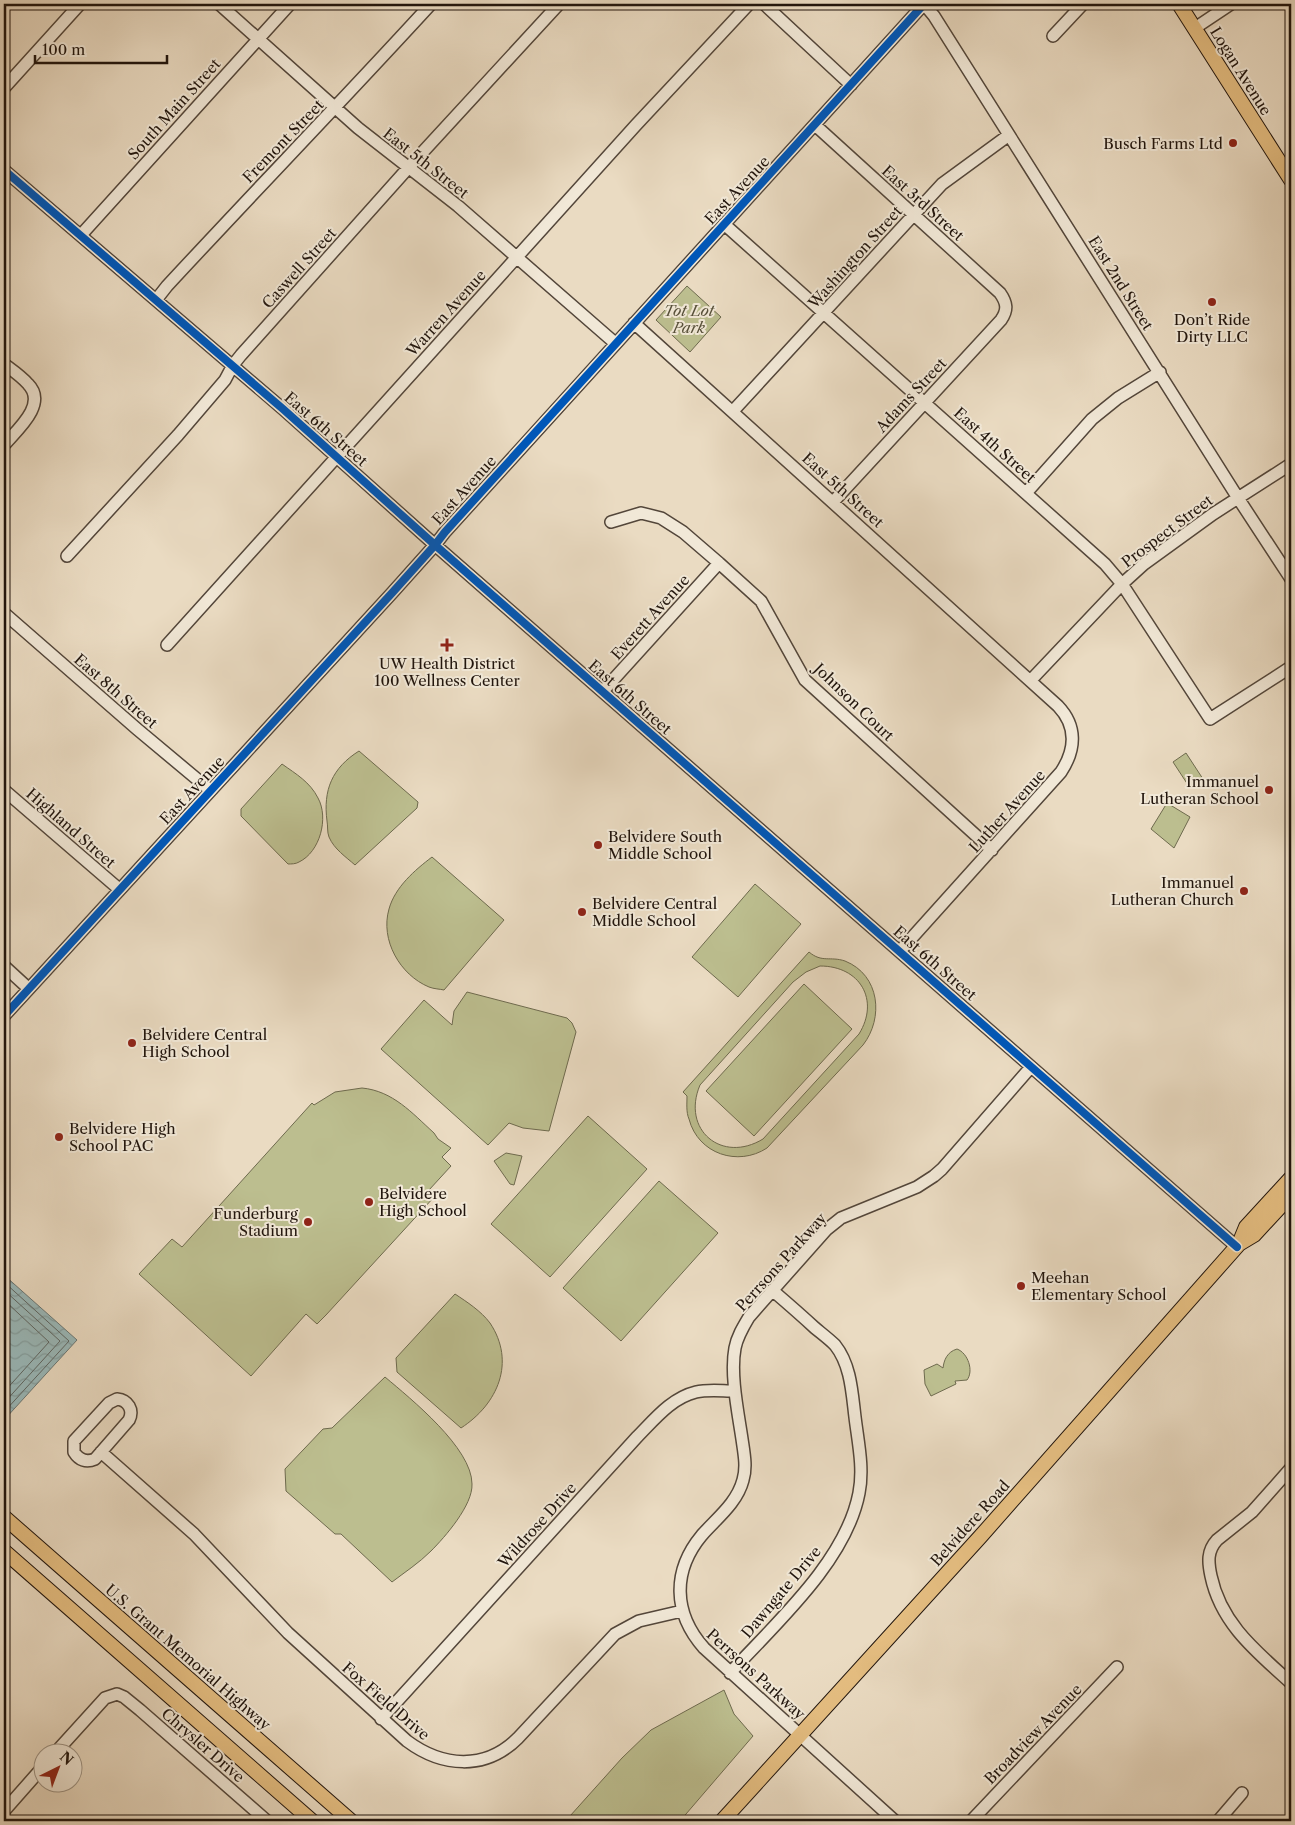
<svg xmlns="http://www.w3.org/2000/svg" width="1295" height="1825" font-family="'Libre Caslon Text',serif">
  <defs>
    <pattern id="water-waves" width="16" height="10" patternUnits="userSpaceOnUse" patternTransform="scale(1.25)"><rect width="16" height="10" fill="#9ab9ba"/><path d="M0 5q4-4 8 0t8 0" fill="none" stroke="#849e9f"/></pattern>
  </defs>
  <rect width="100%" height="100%" fill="#eadbc2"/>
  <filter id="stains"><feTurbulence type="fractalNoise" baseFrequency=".004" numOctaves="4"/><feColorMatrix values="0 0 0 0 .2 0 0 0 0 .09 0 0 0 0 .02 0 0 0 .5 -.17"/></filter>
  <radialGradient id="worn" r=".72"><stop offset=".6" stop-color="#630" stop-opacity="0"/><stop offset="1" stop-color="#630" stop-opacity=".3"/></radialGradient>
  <path fill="#bcbe8f" stroke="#6e6a4e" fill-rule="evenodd" d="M687,286l34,31 -31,35 -34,-32z
    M359,751l59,51 -1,6 -62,57c-9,-8 -21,-16 -26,-28 -2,-5 -1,-11 -2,-16 -4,-31 5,-53 32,-70z
    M1186,753l17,26 -13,9 -17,-26z
    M282,764c14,10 28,18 36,34 11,20 2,54 -19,64 -3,2 -8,2 -11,2l-47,-48v-7z
    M1167,803l23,14 -16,31 -23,-19z
    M432,857l72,63 -60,70c-4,-1 -10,-1 -15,-3 -29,-12 -49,-47 -40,-78 6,-22 26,-39 43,-52z
    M755,884l46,40 -63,73 -46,-40z
    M809,952c13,11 21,4 36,9 35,14 39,57 18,84l-96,103c-29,19 -69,6 -78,-29 -3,-7 -2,-15 -2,-23l-4,-4zM820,966c40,0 60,34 39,68l-96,105c-41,25 -82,-9 -63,-54l93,-103 13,-10z
    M804,984l48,45 -98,107 -48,-45z
    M467,992l100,26 5,5 4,9 -27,99 -26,-3 -14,-5 -21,22 -107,-96 43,-49 28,25 2,-14z
    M362,1088c31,3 50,25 72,45l4,6 13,9 -9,9 9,9 -22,24 6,6 -109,119 -9,9 -11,-10 -55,62 -112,-102 33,-35 10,8 130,-144 2,2 21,-13z
    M588,1116l59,53 -97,108 -59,-53z
    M506,1153l16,3 -8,29 -4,-1 -16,-23z
    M659,1181l59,52 -97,108 -58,-53z
    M455,1294c12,8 26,17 35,29 26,39 8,81 -29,105l-64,-56 -1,-14z
    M957,1349c11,4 17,22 10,31l-12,1 1,3 -25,12 -6,-12 -1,-14 13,-6 6,4c1,-8 4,-16 14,-19z
    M385,1377c26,22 87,71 87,107 1,21 -27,53 -41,67 -12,12 -26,21 -39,31l-51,-48h-6l-49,-43 -1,-22 38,-40 9,-1z
    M724,1690l10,24 19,22 -73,85h-104l-6,-5 52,-58 29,-28z"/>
  <path fill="url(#water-waves)" stroke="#6a7775" d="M4,1275l73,65 -73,80z"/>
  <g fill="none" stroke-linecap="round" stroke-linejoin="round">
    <path stroke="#5e6764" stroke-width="1" d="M4,1282l65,59 -65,71
      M4,1290l56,51 -56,62
      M4,1300l45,42 -45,50"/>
    <defs>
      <path id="minor" d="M219,4l139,124 100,78 157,137
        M764,4l87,81
        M924,4l10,12 304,482 53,81
        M1195,28l36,-24
        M1053,36l30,-32
        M4,88l76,-84
        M815,125l185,168c7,10 8,17 1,27l-167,181
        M4,170l279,239 152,136 802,702
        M724,224l381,340 17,20 88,135 81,-52
        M81,235l209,-231
        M156,300l11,-14c87,-94 177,-187 264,-282
        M634,323l424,383c19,20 18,43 3,66l-161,179
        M4,364c8,6 17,12 24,20 20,20 -11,46 -24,61
        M733,411l209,-227 67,-49
        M1026,493l66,-74 26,-21 42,-26
        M611,522l30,-9 20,5 22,14 36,31 42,38 44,79 187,170
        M67,556l111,-121 47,-55 8,-15 8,-10 168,-188 150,-163
        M4,613l133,116 73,61
        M167,645l469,-520 113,-121
        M1031,680l91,-96 22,-20 69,-50 78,-50
        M603,691l116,-128
        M4,790l115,99
        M4,966l24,22
        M4,1016l388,-423 43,-48 10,-13 479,-528
        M117,1399c11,1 17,11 12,21l-34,39c-9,4 -16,1 -21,-7v-11l35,-38z
        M101,1452l93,82 94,99 119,108c35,26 78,30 111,-3l97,-104 24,-13 43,-10
        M1291,1468l-39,44 -35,28c-10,11 -9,22 -6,36 10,48 46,76 80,107
        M730,1673c46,-50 116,-112 129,-180 5,-25 -1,-51 -4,-76 -3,-24 -4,-52 -20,-72 -6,-6 -14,-12 -20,-17 -14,-13 -29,-26 -43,-38
        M381,1719l256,-282c17,-17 34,-39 59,-45 12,-3 26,-1 39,-1
        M56,1752l49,-54 12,-4 7,3 16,13 127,111
        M4,1811l38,-43
        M895,1821l-191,-173c-31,-35 -32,-77 -2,-113 15,-17 35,-32 41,-55 4,-13 1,-27 -1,-41 -4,-27 -12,-65 -7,-91 2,-11 8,-21 14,-31l77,-87 15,-12 76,-31 17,-11 8,-7 89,-102
        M971,1821l146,-154
        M1218,1821l24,-28"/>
      <path id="major" d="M1179,4l112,176
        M1239,1244l7,-17 45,-49
        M4,1517l347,304
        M4,1551l308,270
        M722,1821l258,-284 259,-293 15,-9 37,-40"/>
    </defs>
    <use href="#minor" stroke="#53463a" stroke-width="14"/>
    <use href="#major" stroke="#21150d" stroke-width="16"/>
    <use href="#minor" stroke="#f1e8d7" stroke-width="11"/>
    <use href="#major" stroke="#e5be81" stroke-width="14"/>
    <defs>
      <path id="cycleway" d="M4,170l279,239 152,136 802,702
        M4,1016l388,-423 43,-48 10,-13 479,-528"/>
    </defs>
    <use href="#cycleway" stroke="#f1e8d7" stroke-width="11"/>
    <use href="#cycleway" stroke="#0057b8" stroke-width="8"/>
  </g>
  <g fill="#8f2418" stroke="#f1e8d7" stroke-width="2">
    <circle cx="1233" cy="143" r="5"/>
    <circle cx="1212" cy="302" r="5"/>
    <path d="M444.5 637.5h5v5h5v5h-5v5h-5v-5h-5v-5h5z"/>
    <circle cx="1269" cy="790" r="5"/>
    <circle cx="598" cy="845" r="5"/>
    <circle cx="1244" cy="891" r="5"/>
    <circle cx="582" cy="912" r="5"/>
    <circle cx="132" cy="1043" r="5"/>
    <circle cx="59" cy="1137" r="5"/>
    <circle cx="369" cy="1202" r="5"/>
    <circle cx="308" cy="1222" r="5"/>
    <circle cx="1021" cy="1286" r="5"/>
  </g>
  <g text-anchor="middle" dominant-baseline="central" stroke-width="4" stroke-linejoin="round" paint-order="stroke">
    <g font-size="15" fill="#21150d" stroke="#f1e8d7">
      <text transform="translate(1241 71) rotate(58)">Logan Avenue</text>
      <text transform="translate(174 109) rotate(-48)">South Main Street</text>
      <text transform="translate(283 141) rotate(-46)">Fremont Street</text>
      <text transform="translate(426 163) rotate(38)">East 5th Street</text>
      <text transform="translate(737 190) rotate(-47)">East Avenue</text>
      <text transform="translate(923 203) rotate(42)">East 3rd Street</text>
      <text transform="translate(855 257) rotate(-48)">Washington Street</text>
      <text transform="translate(299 268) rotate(-48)">Caswell Street</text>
      <text transform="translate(1121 283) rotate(58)">East 2nd Street</text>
      <text transform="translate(446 313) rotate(-48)">Warren Avenue</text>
      <text transform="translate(911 395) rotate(-47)">Adams Street</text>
      <text transform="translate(326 429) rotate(41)">East 6th Street</text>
      <text transform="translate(995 445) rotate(42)">East 4th Street</text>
      <text transform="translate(464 490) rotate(-48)">East Avenue</text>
      <text transform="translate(843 490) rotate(42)">East 5th Street</text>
      <text transform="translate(1167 531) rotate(-37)">Prospect Street</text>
      <text transform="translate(650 617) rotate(-48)">Everett Avenue</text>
      <text transform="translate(116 691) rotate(41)">East 8th Street</text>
      <text transform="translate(630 697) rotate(41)">East 6th Street</text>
      <text transform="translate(854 702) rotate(44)">Johnson Court</text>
      <text transform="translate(192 790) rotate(-47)">East Avenue</text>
      <text transform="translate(1007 811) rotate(-48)">Luther Avenue</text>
      <text transform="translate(71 828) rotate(41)">Highland Street</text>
      <text transform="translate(935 963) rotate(41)">East 6th Street</text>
      <text transform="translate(781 1262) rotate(-48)">Perrsons Parkway</text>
      <text transform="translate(970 1523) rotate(-48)">Belvidere Road</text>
      <text transform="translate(537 1525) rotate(-48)">Wildrose Drive</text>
      <text transform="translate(781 1592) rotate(-50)">Dawngate Drive</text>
      <text transform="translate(188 1657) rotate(41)">U.S. Grant Memorial Highway</text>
      <text transform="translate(756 1674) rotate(42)">Perrsons Parkway</text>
      <text transform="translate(386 1701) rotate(41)">Fox Field Drive</text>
      <text transform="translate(1033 1734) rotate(-46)">Broadview Avenue</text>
      <text transform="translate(203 1745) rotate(41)">Chrysler Drive</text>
    </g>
    <g font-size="15" fill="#21150d" stroke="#f1e8d7" text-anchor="start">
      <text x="1223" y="143" text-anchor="end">Busch Farms Ltd</text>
      <text x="1212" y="319" text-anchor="middle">Don’t Ride<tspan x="1212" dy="17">Dirty LLC</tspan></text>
      <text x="447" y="663" text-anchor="middle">UW Health District<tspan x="447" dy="17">100 Wellness Center</tspan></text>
      <text x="1259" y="781" text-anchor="end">Immanuel<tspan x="1259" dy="17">Lutheran School</tspan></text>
      <text x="608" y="836">Belvidere South<tspan x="608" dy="17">Middle School</tspan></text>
      <text x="1234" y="882" text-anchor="end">Immanuel<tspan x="1234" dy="17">Lutheran Church</tspan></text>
      <text x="592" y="903">Belvidere Central<tspan x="592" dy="17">Middle School</tspan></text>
      <text x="142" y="1034">Belvidere Central<tspan x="142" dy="17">High School</tspan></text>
      <text x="69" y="1128">Belvidere High<tspan x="69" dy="17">School PAC</tspan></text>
      <text x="379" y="1193">Belvidere<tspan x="379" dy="17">High School</tspan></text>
      <text x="298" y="1213" text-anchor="end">Funderburg<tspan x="298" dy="17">Stadium</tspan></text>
      <text x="1031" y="1277">Meehan<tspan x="1031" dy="17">Elementary School</tspan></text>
    </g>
    <g font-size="15" font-style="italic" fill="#57503a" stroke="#f1e8d7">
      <text x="689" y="310">Tot Lot<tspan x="689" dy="17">Park</tspan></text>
    </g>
  </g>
  <rect width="1295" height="1825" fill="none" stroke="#eadbc2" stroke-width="20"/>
  <rect x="5" y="5" width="1285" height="1815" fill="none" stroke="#21150d" stroke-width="2.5"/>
  <rect x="10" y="10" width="1275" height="1805" fill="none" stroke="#21150d"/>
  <g transform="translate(58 1768) rotate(42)"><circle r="24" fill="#f1e8d7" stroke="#9e9486"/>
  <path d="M0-4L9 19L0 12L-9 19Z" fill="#8f2418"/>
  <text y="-8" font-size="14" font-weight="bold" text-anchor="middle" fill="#21150d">N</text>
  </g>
  <path d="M35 55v8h132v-8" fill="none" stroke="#21150d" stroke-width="2.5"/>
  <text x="42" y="55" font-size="15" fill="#21150d" stroke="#f1e8d7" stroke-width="4" paint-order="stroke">100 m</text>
  <rect width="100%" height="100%" filter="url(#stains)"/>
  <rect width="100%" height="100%" fill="url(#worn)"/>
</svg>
